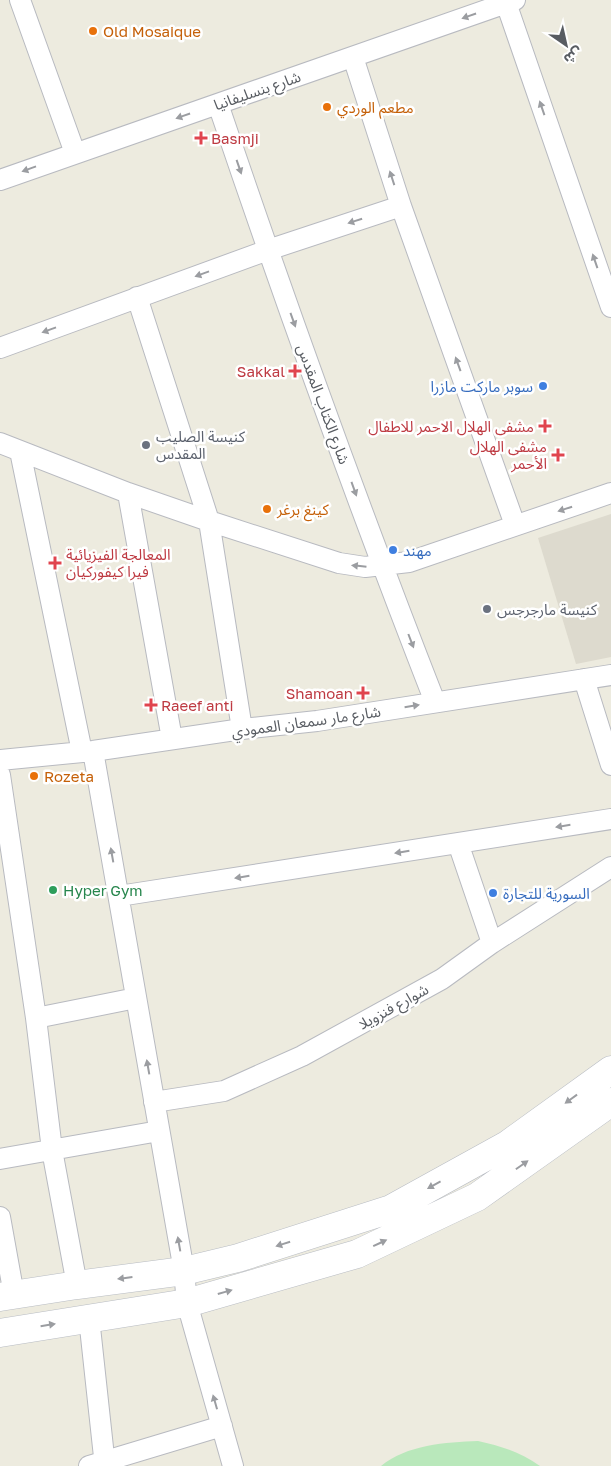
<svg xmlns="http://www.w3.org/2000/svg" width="611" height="1466" font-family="'Golos Text','Noto Sans Arabic',sans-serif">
  <rect width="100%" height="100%" fill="#edebdf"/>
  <path fill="#dddace" d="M611,514v143l-35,7 -38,-126z"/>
  <path fill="#b9e8bb" d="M478,1441c23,5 42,11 62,25h-159c25,-21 65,-24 97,-25z"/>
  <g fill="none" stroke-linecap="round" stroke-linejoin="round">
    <defs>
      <path id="street" d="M20,0l55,153
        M505,0l106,307
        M353,57l48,149 114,319
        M218,104c68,201 140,401 217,598
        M0,180l515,-180
        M137,297l72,224 33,208
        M0,348l268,-98 133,-44
        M0,443l128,50 81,28 130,42 26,4 44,-5 202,-69
        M20,451l62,301
        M128,493l44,246
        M584,679l27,86
        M93,751l91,520 3,32 46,163
        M0,760l93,-9 149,-22 75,-8 294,-46
        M0,775l36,243 16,132 25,135
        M458,843l34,100
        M119,896l492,-77
        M36,1018l100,-20
        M154,1102l70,-11 78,-35 140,-77 50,-36 119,-76
        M0,1159l159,-28
        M0,1217l14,78
        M89,1318l16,148
        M89,1466l133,-40"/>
      <path id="secondary" d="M0,1297l77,-12 107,-14 54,-13 153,-49 116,-64 104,-75
        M0,1333l187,-30 170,-49 120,-57 134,-95"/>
    </defs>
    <use href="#street" stroke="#b8bac0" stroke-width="22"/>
    <use href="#secondary" stroke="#b8bcc3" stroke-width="29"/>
    <use href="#street" stroke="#fff" stroke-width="20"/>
    <use href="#secondary" stroke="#fff" stroke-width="28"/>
  </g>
  <defs><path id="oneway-solid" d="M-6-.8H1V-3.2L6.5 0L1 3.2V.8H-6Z" transform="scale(1.25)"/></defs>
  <g fill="#9b9da1">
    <use href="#oneway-solid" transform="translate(469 16) rotate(161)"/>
    <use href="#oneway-solid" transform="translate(542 108) rotate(-109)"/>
    <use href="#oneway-solid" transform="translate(183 116) rotate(161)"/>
    <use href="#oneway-solid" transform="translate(239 167) rotate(71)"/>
    <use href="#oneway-solid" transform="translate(29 169) rotate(160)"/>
    <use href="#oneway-solid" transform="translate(392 178) rotate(-108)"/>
    <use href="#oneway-solid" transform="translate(355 221) rotate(162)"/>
    <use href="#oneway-solid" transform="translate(595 261) rotate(-109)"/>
    <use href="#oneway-solid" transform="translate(202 274) rotate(160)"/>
    <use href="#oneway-solid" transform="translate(293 320) rotate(70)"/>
    <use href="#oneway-solid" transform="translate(49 330) rotate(160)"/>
    <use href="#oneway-solid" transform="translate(458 364) rotate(-110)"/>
    <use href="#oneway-solid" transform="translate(354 489) rotate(70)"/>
    <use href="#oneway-solid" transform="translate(565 509) rotate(162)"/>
    <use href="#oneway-solid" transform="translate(359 566) rotate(-174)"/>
    <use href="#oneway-solid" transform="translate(411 641) rotate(69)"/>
    <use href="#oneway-solid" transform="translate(412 706) rotate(-9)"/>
    <use href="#oneway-solid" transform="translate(563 826) rotate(171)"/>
    <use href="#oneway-solid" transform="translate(402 852) rotate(171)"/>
    <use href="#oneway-solid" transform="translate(112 855) rotate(-100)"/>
    <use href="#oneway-solid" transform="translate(242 877) rotate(171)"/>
    <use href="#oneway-solid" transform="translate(148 1067) rotate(-100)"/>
    <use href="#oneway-solid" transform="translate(571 1099) rotate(144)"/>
    <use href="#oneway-solid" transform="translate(522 1165) rotate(-35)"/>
    <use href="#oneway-solid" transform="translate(434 1185) rotate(151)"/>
    <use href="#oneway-solid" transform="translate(380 1243) rotate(-25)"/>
    <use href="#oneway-solid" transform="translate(179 1244) rotate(-100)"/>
    <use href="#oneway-solid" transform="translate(283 1244) rotate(162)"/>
    <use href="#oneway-solid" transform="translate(125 1278) rotate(173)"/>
    <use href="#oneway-solid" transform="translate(225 1292) rotate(-16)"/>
    <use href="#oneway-solid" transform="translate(48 1325) rotate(-9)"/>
    <use href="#oneway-solid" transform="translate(215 1402) rotate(-106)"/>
  </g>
  <g fill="#e8710a" stroke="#fff" stroke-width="2">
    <circle cx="93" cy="31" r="5"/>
    <circle cx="327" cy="107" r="5"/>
    <circle cx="267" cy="509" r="5"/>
    <circle cx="34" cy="776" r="5"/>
  </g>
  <g fill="#e0444e" stroke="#fff" stroke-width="2">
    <path d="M198.5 130.5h5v5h5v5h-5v5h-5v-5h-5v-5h5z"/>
    <path d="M292.5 363.5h5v5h5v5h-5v5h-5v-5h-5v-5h5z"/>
    <path d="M542.5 418.5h5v5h5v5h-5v5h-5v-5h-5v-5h5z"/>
    <path d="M555.5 447.5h5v5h5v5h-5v5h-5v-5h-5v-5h5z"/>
    <path d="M52.5 555.5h5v5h5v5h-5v5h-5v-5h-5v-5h5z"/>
    <path d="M360.5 685.5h5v5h5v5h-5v5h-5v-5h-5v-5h5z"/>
    <path d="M148.5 697.5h5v5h5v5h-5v5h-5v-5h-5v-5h5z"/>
  </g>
  <g fill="#3f7fe0" stroke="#fff" stroke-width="2">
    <circle cx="543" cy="386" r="5"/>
    <circle cx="393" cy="550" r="5"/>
    <circle cx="493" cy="893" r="5"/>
  </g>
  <g fill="#6b7280" stroke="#fff" stroke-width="2">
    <circle cx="146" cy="445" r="5"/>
    <circle cx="487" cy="609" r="5"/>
  </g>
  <circle fill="#2e9e5b" stroke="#fff" stroke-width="2" cx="53" cy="890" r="5"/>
  <g text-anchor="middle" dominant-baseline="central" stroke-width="5" stroke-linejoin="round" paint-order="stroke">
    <g font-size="15" fill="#c56008" stroke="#fff" text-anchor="start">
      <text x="103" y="31">Old Mosaique</text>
      <text x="337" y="107">مطعم الوردي</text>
      <text x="277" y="509">كينغ برغر</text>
      <text x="44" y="776">Rozeta</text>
    </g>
    <g font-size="15" fill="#585c62" stroke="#fff">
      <text transform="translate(257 90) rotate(-19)">شارع بنسليفانيا</text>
      <text transform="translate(324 404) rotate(70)">شارع الكتاب المقدس</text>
      <text transform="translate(306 721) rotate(-8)">شارع مار سمعان العمودي</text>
      <text transform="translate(393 1006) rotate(-29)">شوارع فنزويلا</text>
    </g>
    <g font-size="15" fill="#be3a42" stroke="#fff" text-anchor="end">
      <text x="211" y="138" text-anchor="start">Basmji</text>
      <text x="285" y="371">Sakkal</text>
      <text x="534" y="426">مشفى الهلال الاحمر للاطفال</text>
      <text x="547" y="446">مشفى الهلال<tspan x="547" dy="17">الأحمر</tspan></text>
      <text x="66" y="554" text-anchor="start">المعالجة الفيزيائية<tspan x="66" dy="17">فيرا كيفوركيان</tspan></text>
      <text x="353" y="693">Shamoan</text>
      <text x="161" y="705" text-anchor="start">Raeef anti</text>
    </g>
    <g font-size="15" fill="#366cbe" stroke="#fff" text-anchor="start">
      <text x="533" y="386" text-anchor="end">سوبر ماركت مازرا</text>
      <text x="403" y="550">مهند</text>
      <text x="503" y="893">السورية للتجارة</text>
    </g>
    <g font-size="15" fill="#5b616d" stroke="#fff" text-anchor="start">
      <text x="156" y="436">كنيسة الصليب<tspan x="156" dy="17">المقدس</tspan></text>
      <text x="497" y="609">كنيسة مارجرجس</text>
    </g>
    <g font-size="15" fill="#27864d" stroke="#fff" text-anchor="start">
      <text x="63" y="890">Hyper Gym</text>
    </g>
  </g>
  <g transform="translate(566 45) rotate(146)" stroke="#ffffff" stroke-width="4" paint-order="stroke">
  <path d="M0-4L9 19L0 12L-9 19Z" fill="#585c62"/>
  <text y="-8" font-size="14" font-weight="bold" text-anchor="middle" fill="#585c62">ش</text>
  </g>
</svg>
